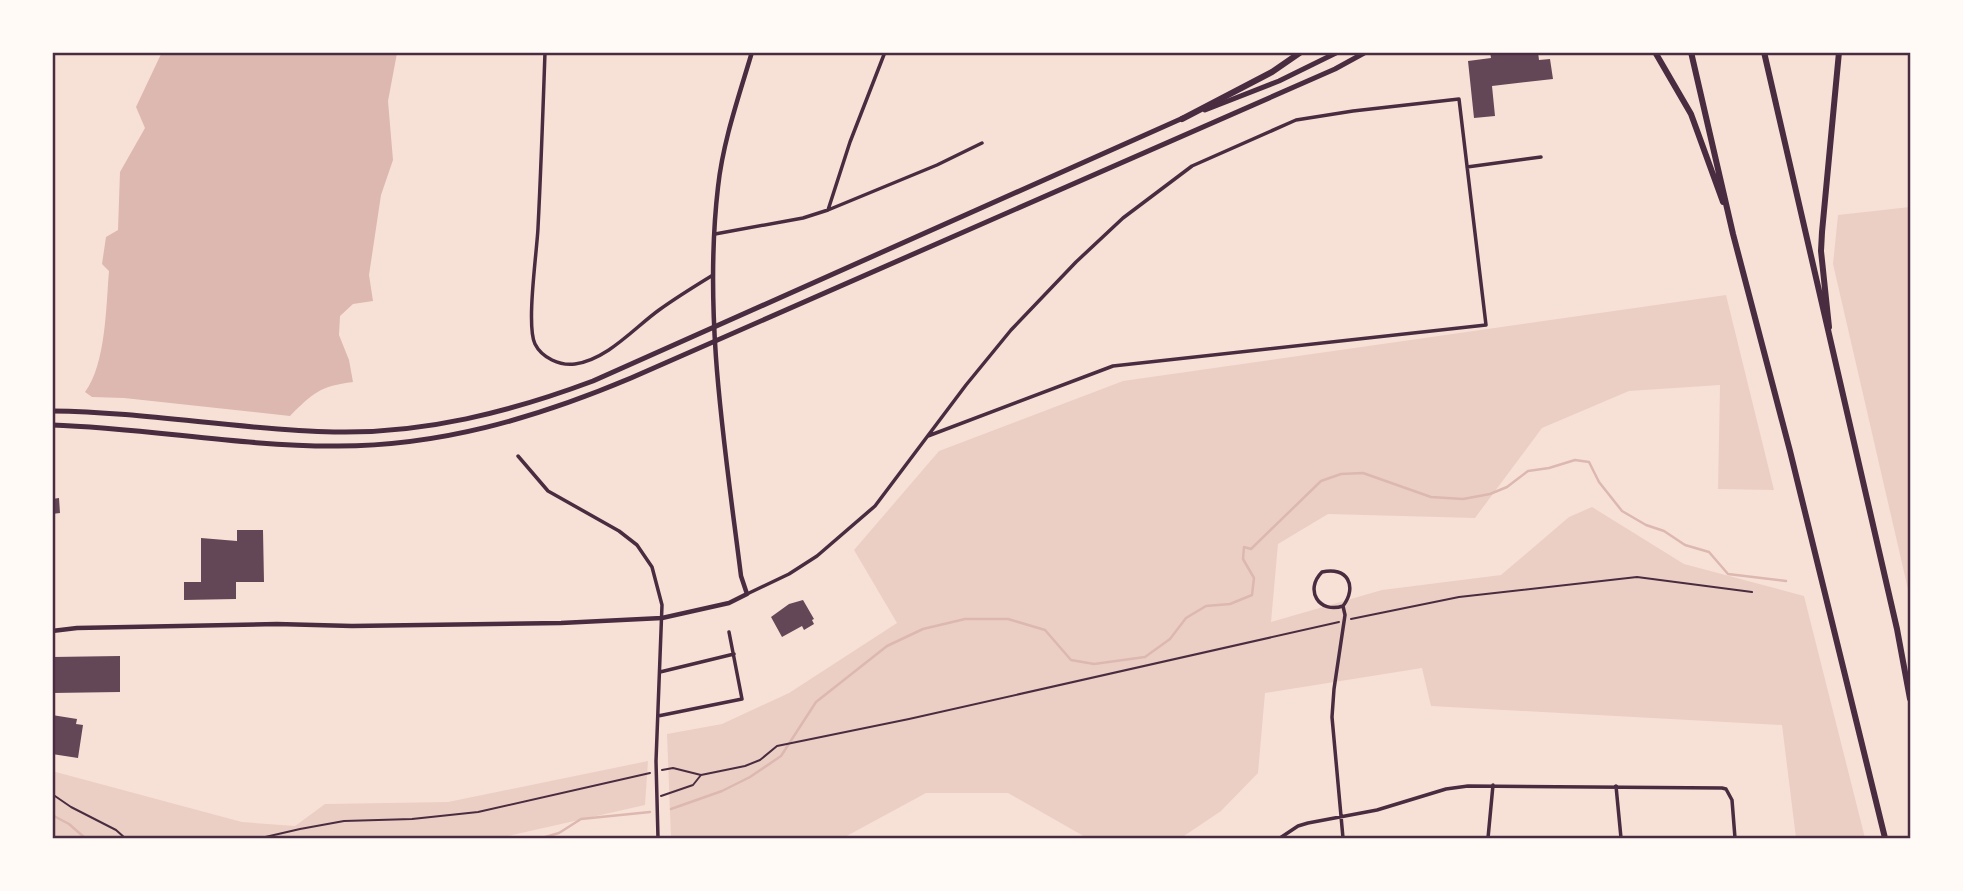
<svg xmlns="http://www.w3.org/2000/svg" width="1963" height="891" font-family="'Nunito Sans',sans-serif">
  <rect width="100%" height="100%" fill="#f7e1d7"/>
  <path fill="#ebcfc5" d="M1910,207v391l-77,-334 5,-49z
    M1726,295l48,195 -56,-1 2,-104 -91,6 -87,37 -67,90 -147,-4 -50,30 -7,78 111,-32 119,-15 68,-58 23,-10 92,57 120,32 61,242h-69l-14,-113 -351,-19 -9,-38 -157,25 -7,80 -37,38 -40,27h-94l-79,-45h-82l-83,45h-172l-4,-104 55,-10 67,-31 108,-70 -43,-73 85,-99 184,-70z
    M648,761l-3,44 -146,33h-446l-1,-67 190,51 53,4 30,-22 123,-2z"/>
  <path fill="#dcb8b0" d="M162,52l235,1 -9,48 5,59 -12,35 -12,80 4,26 -20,3 -13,12 -1,19 10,25 4,22c-33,4 -40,11 -63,34l-166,-18 -32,-1 -7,-5c21,-28 21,-86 24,-121l-7,-7 4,-27 12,-7 2,-58 25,-44 -9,-21z"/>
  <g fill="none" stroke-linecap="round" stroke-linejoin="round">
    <path stroke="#dcb8b0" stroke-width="2.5" d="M671,809l51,-18 28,-14 31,-21 35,-54 71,-56 36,-17 42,-10h43l37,11 26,30 23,4 51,-7 25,-18 16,-21 20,-12 24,-2 22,-9 2,-17 -11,-19 1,-12 7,2 70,-68 20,-7 22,-1 68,24 32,2 27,-5 17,-7 21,-16 21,-3 26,-8 14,2 10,20 23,29 24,14 18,6 21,14 24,7 19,22 58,7
      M52,815l17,9 16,14
      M542,838l17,-5 22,-14 69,-7"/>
  </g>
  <path fill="#644757" d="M1490,52h48l1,8 11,-1 3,20 -61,7 3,30 -21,2 -6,-57 23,-3z
    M59,498l1,15 -8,1v-15z
    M237,530h26l1,52h-28v17l-52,1v-18h17v-44l36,3z
    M803,600l11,19 -2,1 2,4 -10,6 -2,-4 -20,11 -11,-20 18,-13z
    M120,656v36l-68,1v-36z
    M52,715l25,4 -1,5 7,1 -5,33 -26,-4z"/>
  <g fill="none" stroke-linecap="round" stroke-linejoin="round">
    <path stroke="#4a2c40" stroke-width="2" d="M1351,619l108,-22 178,-20 115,15
      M662,770l11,-2 28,7 44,-9 15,-6 17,-14 132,-27 430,-97
      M52,794l19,13 45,23 9,8
      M661,796l32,-11 8,-10
      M261,838l39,-9 44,-8 68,-2 66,-7 172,-39"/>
    <path stroke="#4a2c40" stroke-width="3.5" d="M545,52c-2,59 -4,117 -7,176 -1,23 -12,98 -3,116 7,14 25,22 40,20 33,-5 59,-36 84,-54 18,-13 36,-24 54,-35
      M1467,167l74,-10
      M828,210l22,-68 35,-90
      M715,234l88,-16 25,-8 109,-45 45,-22
      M518,456l30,35 71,40 18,14 15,22 10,38 -6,156 2,77
      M747,594l42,-20 28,-18 58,-50 91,-121 45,-55 65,-68 47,-44 69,-52 104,-46 57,-9 106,-12 27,226 -373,41 -185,70
      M660,672l74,-18
      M658,716l84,-17 -13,-67
      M1616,786l5,52
      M1280,838l18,-12 10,-3 69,-13 69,-21 22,-3 254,2 4,1 6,11 3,38
      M1343,838l-11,-121 2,-28 11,-74 -2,-9c15,-20 4,-40 -21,-34 -18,18 -3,42 21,34
      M1488,838l5,-53"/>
    <path stroke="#4a2c40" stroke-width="4.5" d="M52,631l25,-3 200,-4 75,2 209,-3 101,-5 67,-15 18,-9 -6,-18c-16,-128 -38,-260 -23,-389 5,-46 21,-91 34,-135"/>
    <path stroke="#4a2c40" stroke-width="5" d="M1205,110l74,-29 59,-29
      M52,411c95,1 188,19 282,21 90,2 176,-20 259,-51l590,-263
      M52,425c94,3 187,21 281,21 105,1 203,-28 298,-68l704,-309 31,-17"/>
    <path stroke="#4a2c40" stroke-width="6" d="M1655,52l36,62 32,88
      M1691,52l42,182 57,217 95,387
      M1764,52l133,577 13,70
      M1182,119l90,-47 29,-20
      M1829,327l-8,-76 1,-19 17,-180"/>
  </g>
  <rect width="1963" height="891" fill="none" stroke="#fffaf5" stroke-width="108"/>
  <rect x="54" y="54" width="1855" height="783" fill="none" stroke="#4a2c40" stroke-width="2.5"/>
</svg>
